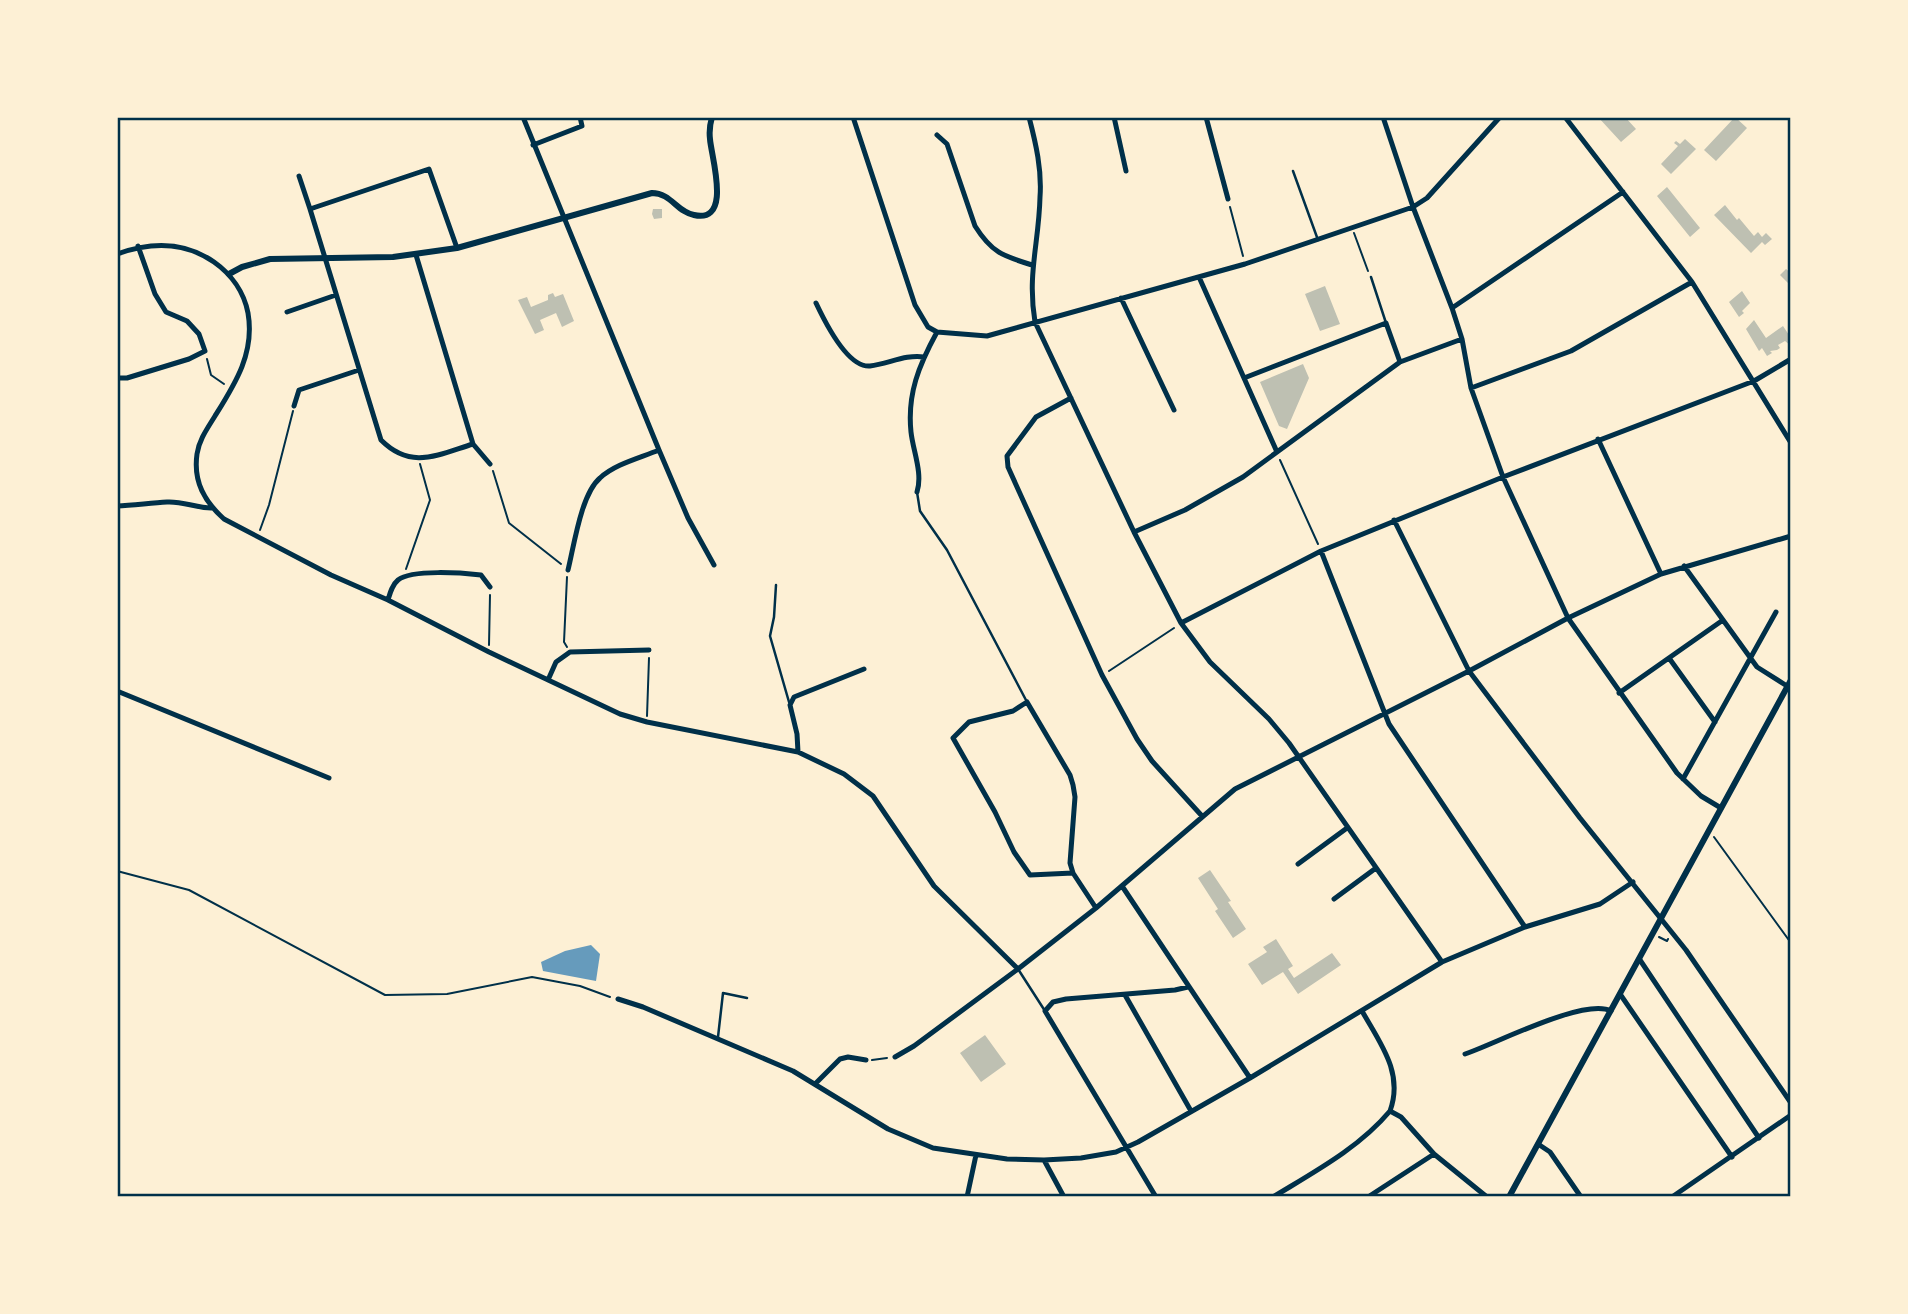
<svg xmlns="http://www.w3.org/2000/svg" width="1908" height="1314" font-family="Karla,sans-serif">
  <rect width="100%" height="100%" fill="#fdf0d5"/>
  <path fill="#669bbc" d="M591,945l9,9 -4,27 -53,-10 -2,-9 24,-11z"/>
  <path fill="#bec0b2" d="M1598,117h27l11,12 -15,13z
    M1735,117l12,11 -31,33 -12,-11z
    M1685,139l11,10 -25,25 -10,-10 17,-18 -4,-3 2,-2 4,3z
    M1667,187l33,41 -10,9 -33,-41z
    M1725,205l12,15 2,-2 15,18 4,-4 4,5 4,-4 6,6 -7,6 -3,-3 -11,11 -37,-38z
    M653,209h9v9l-8,1 -2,-5z
    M1786,269l5,4v13l-11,-11z
    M1325,286l15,38 -20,7 -15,-37z
    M1742,291l8,12 -8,8 2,2 -5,4 -10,-15z
    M553,293l2,4 8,-3 11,27 -12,6 -6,-14 -16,7 4,10 -9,4 -17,-34 9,-3 4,10 17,-7v-5z
    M1754,320l12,18 17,-12 6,9 2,-1v12l-6,-5 -7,4 2,3 -3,2 -7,1 2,2 -5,3 -5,-8 -3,3 -13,-22z
    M1303,364l6,14 -22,51 -8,-3 -19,-44z
    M1210,870l21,31 -3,1 18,27 -13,9 -18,-27 3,-2 -20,-31z
    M1276,939l17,27 -5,3 6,9 38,-25 9,12 -43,29 -15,-22 -21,13 -14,-21 19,-12 -4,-5z
    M985,1035l21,29 -25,18 -21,-29z"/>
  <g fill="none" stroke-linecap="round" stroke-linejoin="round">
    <path stroke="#003049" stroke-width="2" d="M1230,207l13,49
      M1354,233l14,38
      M207,359l4,16 13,9
      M1280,460l38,84
      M493,471l16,52 52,41
      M260,530l9,-25 24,-94
      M406,569l24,-69 -10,-36
      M489,645l1,-50
      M567,647l-3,-5 3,-65
      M1109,671l65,-43
      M647,716l2,-58
      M1714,837l77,106
      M117,871l72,19 196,105 62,-1 85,-17 48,9 30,11
      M1659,937l8,4 1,-2
      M872,1060l15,-2"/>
    <path stroke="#003049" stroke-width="2.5" d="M1293,171l25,69
      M1371,277l15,46
      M917,492l3,19 27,39 80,152
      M776,585l-2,32 -4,19 19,66
      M1018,969l27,42
      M718,1037l5,-44 24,5"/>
    <path stroke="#003049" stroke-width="5" d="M523,117l136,333 29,68 26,47
      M853,117l62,188 13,22 9,5 50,4 258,-72 168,-57 14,-9 73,-81
      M1029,117c7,27 13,53 11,80 -1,46 -13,77 -5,125l99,210 47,91 29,39 59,57 20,24 153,219
      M1114,117l12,54
      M1206,117l22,82
      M1383,117l30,90 39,101 10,31 9,49 32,89 65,141 109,155 24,23 20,12
      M1565,117l127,165 99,161
      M937,135l10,9 28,82c17,27 28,30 57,39
      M533,145l49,-19 -2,-9
      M299,176l11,33
      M457,248l-28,-79 -119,40 71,231c30,30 56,15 92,4
      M117,254c33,-12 67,-13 97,8 17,12 30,30 34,51 7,40 -13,71 -33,103 -8,13 -16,24 -18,38 -4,28 8,48 27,65l107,56 57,25 101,52 131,62 27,8 151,30 46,22 29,22 61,90 84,83
      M416,255l57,189 17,20
      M1199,277l78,175
      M1121,298l53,112
      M816,303c8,17 31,65 54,63 18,-2 36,-12 54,-9
      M1452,308l171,-116
      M287,312l49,-17
      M117,378h10l62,-19 16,-8 -6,-17 -12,-13 -21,-9 -11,-18 -17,-48
      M1244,378l142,-55 14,39
      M1471,388l100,-37 121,-69
      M1071,398l-35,19 -29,39 1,11 94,208 35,64 15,22 50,55
      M294,406l5,-16 60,-20
      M1598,439l63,135
      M917,492c6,-19 -4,-41 -6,-60 -4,-38 8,-67 26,-100
      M117,506c17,-1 34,-3 50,-4 15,-1 30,6 44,6
      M1394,520l75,151 111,147 106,132 105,153
      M1134,532l51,-22 58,-33 157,-115 62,-23
      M1321,551l68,173 136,203
      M1684,566l73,101 30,19
      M568,570c6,-24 13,-76 32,-92 15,-14 40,-20 59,-28
      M388,600c2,-7 4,-15 10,-20 14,-11 65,-7 83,-5l9,12
      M1181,623l140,-72 182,-74 251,-96 37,-22
      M1669,658l46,64
      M548,680l8,-18 14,-10 79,-2
      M117,691l212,87
      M1619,693l104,-73
      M798,752l-1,-18 -7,-29 4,-8 70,-28
      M1683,779l93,-167
      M1298,864l49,-36
      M1073,873l-43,2 -16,-23 -19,-40 -42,-74 16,-16 44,-11 14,-9 43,73 3,10 2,12 -5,66 3,10 23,35
      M1122,886l128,192
      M1334,899l42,-31
      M1640,960l119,178
      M1620,994l112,163
      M1125,995l66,116
      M618,999l25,8 150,64 95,58 45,19 74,11 37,1 37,-2 35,-6 22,-10 112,-64 192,-116 83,-35 75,-23 33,-22
      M1362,1011c18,32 42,62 28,100l11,6 33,37 53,43
      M1465,1054c30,-10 120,-57 146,-43
      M895,1057l19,-11 104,-77 78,-61 139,-119 234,-118 99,-53 93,-44 130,-38
      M815,1084l25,-25 8,-2 18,3
      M1538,1144l12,8 31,45
      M1044,1160l20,37
      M967,1197l9,-42
      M1156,1197l-111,-186 8,-9 13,-3 109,-9 13,-3
      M1273,1197c41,-25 86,-49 117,-86
      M1368,1197l66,-43
      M1672,1197l119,-82"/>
    <path stroke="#003049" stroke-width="6" d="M229,274l13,-7 28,-8 123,-2 64,-9 195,-55c19,0 25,19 42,22 39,9 17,-59 16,-76 -1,-8 0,-15 2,-22
      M1509,1197l282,-517"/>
  </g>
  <rect width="1908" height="1314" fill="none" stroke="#fdf0d5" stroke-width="238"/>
  <rect x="119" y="119" width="1670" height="1076" fill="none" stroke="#003049" stroke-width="2.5"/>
</svg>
